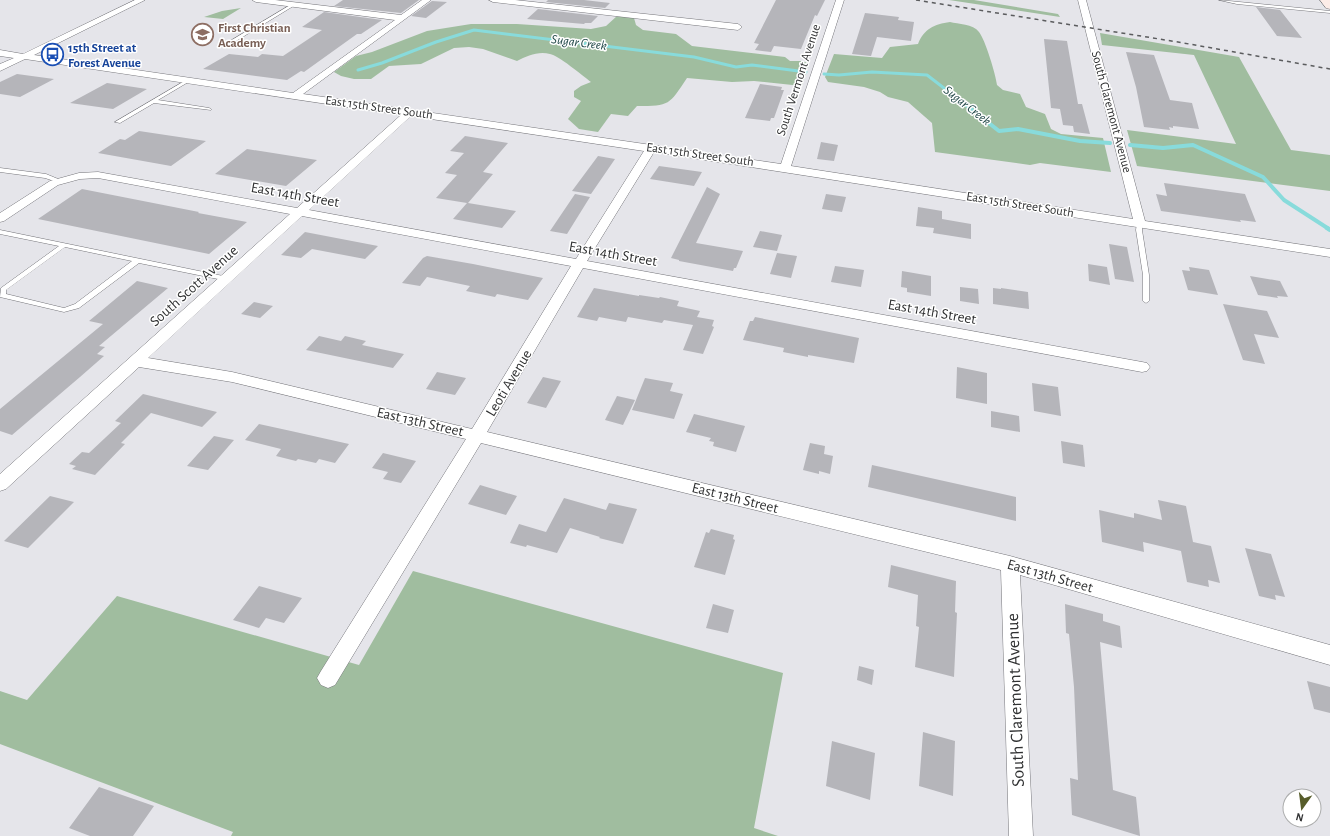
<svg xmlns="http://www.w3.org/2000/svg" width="1330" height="836" font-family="'Alegreya Sans',sans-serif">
  <rect width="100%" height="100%" fill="#e5e5ea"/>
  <path fill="#a0bd9f" d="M949,0h25l84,14 2,3z
    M241,8l-18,11 -19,-2 18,-6z
    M617,16l17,2 2,7 7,5 33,4 16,12 93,11 5,4h11l8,2 -7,23 -48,-5 -22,1 -45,-4c-18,27 -17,28 -50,28l-9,10 -17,-2 -13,18 -19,-3 -11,-10 13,-18 -7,-4v-6l7,-5 10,-4c-8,-6 -33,-27 -41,-28 -12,-3 -23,2 -33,7l-34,-12 -14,-2 -15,1 -33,16 -32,2 -18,13h-17l-13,-3 -7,-4 22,-16 16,-4 55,-21 44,-7h46l74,5 15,-3z
    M950,22c8,2 23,2 29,10 6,7 17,43 18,53l6,5 17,4 6,13 19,7 6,15 10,5 42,4 8,34 -71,-9 -10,2 -95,-13 -3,-29 -24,-21 -20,-5 -8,-5 -16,-5 -36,-5 -3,-5 9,-23 48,4 8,-11 28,-3c6,-15 16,-20 32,-22z
    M1100,33l139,24 52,93 39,5v36l-193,-25 -10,-36 109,14 -42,-89 -92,-10z
    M413,571l370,102 -29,155 24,8h-547l2,-4 -233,-88v-53l27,9 90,-104 242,69z"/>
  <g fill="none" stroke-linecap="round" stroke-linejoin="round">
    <path stroke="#88dbdb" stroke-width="3" d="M358,70l24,-7 54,-21 38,-12 220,27 42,10 16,-2 54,7
      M824,74l15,1 33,-3 55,3 35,27"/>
    <path stroke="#88dbdb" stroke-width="4" d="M961,101l38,30 19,-2 62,12 30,2
      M1130,145l33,3 30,-3 70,32 21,23 45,29"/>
    <path stroke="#88dbdb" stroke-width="4.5" d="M1327,228l3,2"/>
  </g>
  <path fill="#b5b5ba" d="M343,0h76l-18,13 -67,-7z
    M548,0h36l26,3 -5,5 -59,-6z
    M776,0h49l-8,16 -2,-1 -14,34 -27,-3 -3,6 -16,-2 4,-6 -5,-1z
    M432,1l15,1 -21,16 -15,-2z
    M1256,7l24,3 22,28 -25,-2z
    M538,9l60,7 -7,7h-6l-1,1 -57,-5z
    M324,12l58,8 -21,14h-4l-53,38 -3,-1 -14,9 -84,-11 26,-15 29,3 4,-3 21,2 39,-26 -20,-3z
    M865,13l34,4 -1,3 16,2 -3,19 -34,-4 -6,19 -19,-2z
    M1044,39l23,2 11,63h4l8,30 -16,-2 -1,-6 -10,-1 -3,-16 -9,-1z
    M1126,52l28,3 16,45 22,3 7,26 -26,-3v2l-4,-1 1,3 -26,-3 -8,-40z
    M17,74l37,5 -34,18 -20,-3v-12z
    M107,83l40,6 -34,20 -43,-6z
    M760,84l22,3 -1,3h3l-10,28h-3l-1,3 -25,-3z
    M139,131l67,10 -35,25 -73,-13 22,-14 5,1z
    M465,136l43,7 -25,29 10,2 -25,29 48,8 -14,17 -49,-9 14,-16 -31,-5 21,-23 -12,-2 19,-20 -14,-2z
    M821,142l17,3 -4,16 -17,-2z
    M247,149l26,4 44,7 -31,26 -71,-12z
    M598,156l17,3 -24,35 -19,-3z
    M659,166l43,6 -8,14 -44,-7z
    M1164,183l81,11 11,28 -16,-2 1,2 -80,-11 -5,-17 11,2z
    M707,187l13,7 -24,49 47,8 -7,17h-2l-1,3 -54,-10v-1l-8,-2z
    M82,189l117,23 -1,1 49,9 -38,32 -171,-35z
    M575,194l15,3 -23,37 -17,-3z
    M826,194l20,3 -4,15 -20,-3z
    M918,207l24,4v8l29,5v15l-38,-6 1,-5 -18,-2z
    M760,231l22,4 -5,16 -24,-4z
    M305,232l73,14 -13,13 -53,-10 -11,9 -20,-3z
    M1109,244l18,3 7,35 -19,-3z
    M777,253l20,3 -6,22 -21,-4z
    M427,256l46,8 70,14 -15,22 -31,-6 -2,3 -29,-6 4,-5 -43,-9 -7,9 -18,-3 21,-25z
    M1088,264l19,3 3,18 -21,-4z
    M835,266l29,4 -3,17 -30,-5z
    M1189,267l20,3 9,25 -30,-5 -6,-20 8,1z
    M902,271l29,5v20l-24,-4v-4l-6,-1z
    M1250,276l30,5 8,16 -11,-1 1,2 -20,-3z
    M137,281l31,7 -69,58 6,1 -8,7 7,2 -24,21 -68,58 -12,-4v-22l103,-85 -14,-3z
    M960,287l18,2 1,15 -19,-3z
    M594,288l45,8v-1l20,3 1,-1 19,4 -2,5 23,5 -3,6 17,3 -2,6 2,1 -11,27 -20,-4 10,-25 -29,-5 -2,3 -34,-6 -2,5 -27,-5 -2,4 -20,-4z
    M993,288l8,1v-1l27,4 1,17 -36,-5z
    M254,302l19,4 -13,12 -19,-4z
    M1223,304l44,7 12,27 -25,-4 11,30 -22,-4z
    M755,317l104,21 -5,25 -46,-8v2l-25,-5 1,-4 -41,-8 7,-19h3z
    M319,336l22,5 4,-5 21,5 -4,4 42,9 -11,14 -87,-18z
    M957,367l30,6v31l-31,-6z
    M437,372l29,6 -11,17 -29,-6z
    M543,377l18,4 -15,27 -19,-5z
    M645,378l28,5 -3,8 13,3 -9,25 -42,-9z
    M1032,383l26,4 3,29 -27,-5z
    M143,394l74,18 -15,15 -51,-14 -30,30 4,1 -30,31 -23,-6 4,-3 -7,-2 13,-12 7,1 32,-30 -6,-2z
    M617,396l18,4 -12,25 -18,-5z
    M991,411l28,5 1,16 -29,-5z
    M694,414l51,12 -9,26 -23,-6 1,-4 -5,-1 2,-3 -25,-6z
    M259,424l32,7 58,13 -14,19 -16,-4 -3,4 -18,-4 -2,2 -20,-5 5,-7 -36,-9z
    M214,436l20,4 -26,30 -21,-4z
    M1061,441l22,4 2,22 -22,-4z
    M810,443l15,3 -1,8 9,2 -3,18 -11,-3v3l-16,-4z
    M383,453l33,8 -15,22 -18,-4 5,-7 -16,-4z
    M872,465l144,32v24l-148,-34z
    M480,485l37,11 -11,19 -38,-11z
    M50,496l24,6 -46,46 -24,-7z
    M564,498l42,12 3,-7 28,6 -14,35 -24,-6 1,-1 -30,-9 -13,25 -30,-8 -1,2 -16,-4 9,-19 27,8z
    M1158,500l28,6 7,36 18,4 9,37 -12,-3 1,7 -22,-5 -6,-31 -38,-9 1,10 -42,-10 -3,-32 35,8v-5l28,7z
    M711,529l23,6 -1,4 2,1 -10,35 -31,-8 12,-35 3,1z
    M1245,548l26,6 14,43 -10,-2 1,5 -17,-4z
    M891,565l65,16 -1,31 2,1 -3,64 -39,-10 4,-40 -3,-1 2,-31 -30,-8z
    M259,586l43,12 -18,25 -18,-5 -7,10 -26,-8z
    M713,604l21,6 -6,23 -22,-5z
    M1065,604l38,10v7l17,5 2,22 -22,-6 13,148 23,7 4,39 -68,-21 -2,-37 8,2 -4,-93 -5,-53 -3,-1z
    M859,666l15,4 -2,15 -15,-5z
    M1307,681l23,6v26l-16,-4z
    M923,732l32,9 -2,55 -34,-10z
    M832,741l43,12 -5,47 -44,-14z
    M99,787l55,19 -21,30h-43l-21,-8z"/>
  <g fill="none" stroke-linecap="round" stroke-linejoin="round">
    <defs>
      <path id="service" d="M1219,0l111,11v2l-93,-9z
        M292,4l3,1 -59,36 -4,-1z
        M188,79h2v2l-32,19 51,8 2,1v1l-57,-7 -34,20 -5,-1z
        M0,168l46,6 17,7 -3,2 -15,-5 -45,-6z
        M1140,221l3,2 -1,7 7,45v26l-3,2 -3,-2v-26l-7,-45 1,-7z
        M0,230l228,47 3,2 -3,2 -89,-18 -60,45 -15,4 -64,-15 1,-9 58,-42 -59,-12zM65,247l67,14 -57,43 -11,4 -58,-14v-4z"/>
      <path id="minor" d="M135,0h10l-111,55 259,38 102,-73 -139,-18 -4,-2h23l126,15 21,-15h9l-128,94 478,70 55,-164h8l-53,166 342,53 -55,-219h8l59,221 185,28v8l-676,-105 -67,109 555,101 5,1 3,4 -3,4 -5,1 -559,-104 -96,164 523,124 320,89v20l-310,-90 13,261h-24l-8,-266 -520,-127 -146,242 -7,3 -7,-3 -4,-7 4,-7 145,-232 -234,-57 -93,-15 -133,122 -6,2v-17l290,-260 -192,-36 -18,1 -22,6 -54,36 -4,1v-9l50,-32 29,-8 19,-1 199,36 104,-93 -376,-56 -25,12v-7l14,-6 -14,-2v-6l23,4zM411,116l233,35 -68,108 -267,-49zM302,216l269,50 -99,163 -240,-57 -84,-14z
        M489,0h26l223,24 4,3 -4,3 -245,-28z"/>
      <path id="secondary" d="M1320,0h10v9l-4,-1z"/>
    </defs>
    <use href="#service" stroke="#75757a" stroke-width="1"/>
    <use href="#minor" stroke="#75757a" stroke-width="1"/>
    <use href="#secondary" stroke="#75757a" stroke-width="1"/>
    <use href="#service" fill="#fff" fill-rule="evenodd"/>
    <use href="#minor" fill="#fff" fill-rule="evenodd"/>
    <use href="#secondary" fill="#fcece8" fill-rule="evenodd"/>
    <path stroke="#5b5c5e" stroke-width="1.5" stroke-dasharray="4 4" stroke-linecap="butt" d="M916,0l262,42 152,27"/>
  </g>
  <defs>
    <symbol id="school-ring" viewBox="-11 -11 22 22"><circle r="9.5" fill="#fff" stroke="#8d6e63" stroke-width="1.5"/><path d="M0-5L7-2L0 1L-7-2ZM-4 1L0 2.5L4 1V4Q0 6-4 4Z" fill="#8d6e63"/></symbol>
    <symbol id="bus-ring" viewBox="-11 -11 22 22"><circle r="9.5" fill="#fff" stroke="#1a4fb4" stroke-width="1.5"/><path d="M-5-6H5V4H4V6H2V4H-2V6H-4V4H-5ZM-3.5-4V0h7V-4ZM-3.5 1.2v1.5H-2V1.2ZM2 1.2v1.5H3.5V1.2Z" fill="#1a4fb4"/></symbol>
  </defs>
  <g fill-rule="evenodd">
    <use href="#school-ring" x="190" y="22" width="25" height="25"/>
    <use href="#bus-ring" x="40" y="42" width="25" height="25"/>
  </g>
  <g text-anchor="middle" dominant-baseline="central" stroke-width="3" stroke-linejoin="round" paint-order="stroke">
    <g font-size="13" font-weight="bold" fill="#785e54" stroke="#fff" text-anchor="start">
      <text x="218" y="28">First Christian<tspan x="218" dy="15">Academy</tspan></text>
    </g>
    <g font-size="13" font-style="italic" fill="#1e4545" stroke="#fff">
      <text transform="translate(579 43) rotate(7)">Sugar Creek</text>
      <text transform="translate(967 106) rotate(38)">Sugar Creek</text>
    </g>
    <g font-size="13" font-weight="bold" fill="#164399" stroke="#fff" text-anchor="start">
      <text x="68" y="48">15th Street at<tspan x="68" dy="15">Forest Avenue</tspan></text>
    </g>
    <g font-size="13" fill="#303132" stroke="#fff">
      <text transform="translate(799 80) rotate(-72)">South Vermont Avenue</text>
      <text transform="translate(379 108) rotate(8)">East 15th Street South</text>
      <text transform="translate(1111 112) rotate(75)">South Claremont Avenue</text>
      <text transform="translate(700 155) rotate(8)">East 15th Street South</text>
      <text transform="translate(1020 205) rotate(9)">East 15th Street South</text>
    </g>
    <g font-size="15" fill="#303132" stroke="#fff">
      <text transform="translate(295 195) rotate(10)">East 14th Street</text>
      <text transform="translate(613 254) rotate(10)">East 14th Street</text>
      <text transform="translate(194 286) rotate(-42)">South Scott Avenue</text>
      <text transform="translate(932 312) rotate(10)">East 14th Street</text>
      <text transform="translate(509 383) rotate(-59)">Leoti Avenue</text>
      <text transform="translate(420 422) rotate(13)">East 13th Street</text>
      <text transform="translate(735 498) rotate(14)">East 13th Street</text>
      <text transform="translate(1050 576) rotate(16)">East 13th Street</text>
    </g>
    <g font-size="18" fill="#303132" stroke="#fff">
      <text transform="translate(1016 700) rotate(-92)">South Claremont Avenue</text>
    </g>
  </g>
  <g transform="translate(1302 808) rotate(194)"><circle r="19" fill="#ffffff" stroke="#acadad"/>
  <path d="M0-3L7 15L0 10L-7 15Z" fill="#575d2b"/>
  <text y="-6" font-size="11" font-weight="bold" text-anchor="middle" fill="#303132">N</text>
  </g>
</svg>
